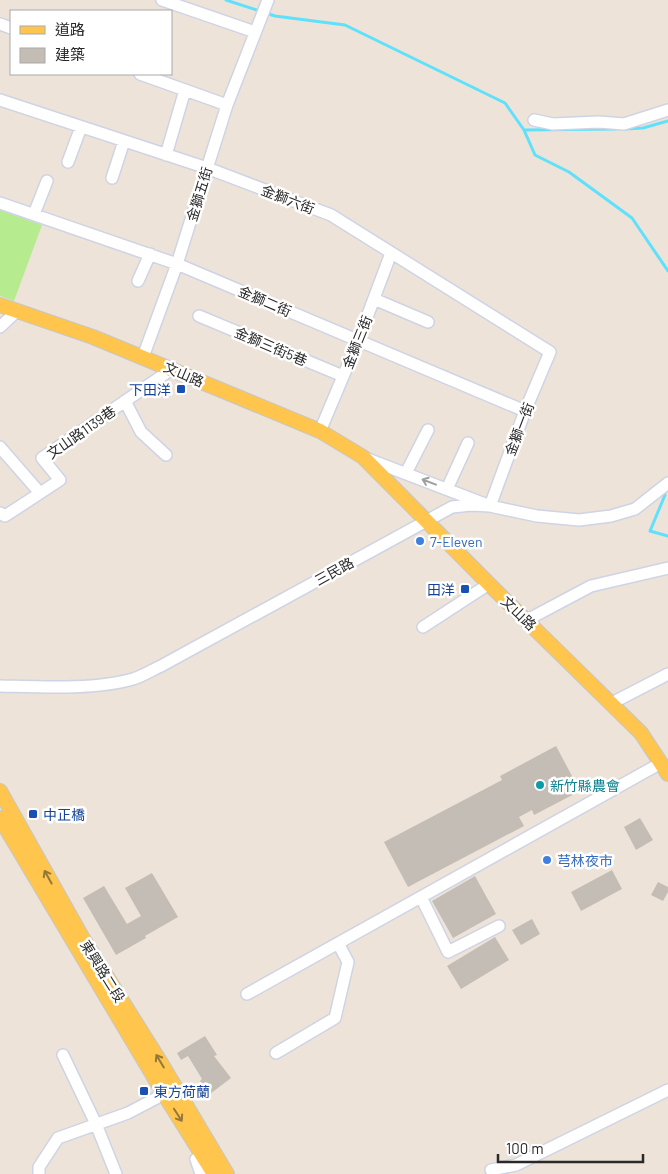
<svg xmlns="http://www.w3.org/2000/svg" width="668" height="1174" font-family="Barlow,'Noto Sans TC',sans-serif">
  <rect width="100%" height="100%" fill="#ede3d9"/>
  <path fill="#b6eb8f" d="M0,210l42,15 -28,76 -14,-5z"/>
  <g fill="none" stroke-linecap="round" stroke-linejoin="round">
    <path stroke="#5fe1fc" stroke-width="3" d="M226,0l49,16 70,9 160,78 19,27 92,-1
      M625,129l18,-1 25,-7
      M524,130l11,25 34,17 63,46 36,53
      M665,495l-15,36 18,5"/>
  </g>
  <path fill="#c4bdb6" d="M556,746l24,45 -46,24 -2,-5 -13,7 5,9 -116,61 -24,-45 118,-62 -2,-4z
    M640,818l13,22 -17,10 -12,-23z
    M612,870l10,19 -41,22 -10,-19z
    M152,873l26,44 -33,19 1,2 -30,17 -33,-57 21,-12 23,38 14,-8 -16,-28z
    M475,876l21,38 -43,24 -21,-37z
    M658,882l10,5v5l-5,9 -12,-6z
    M532,919l8,15 -19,11 -9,-15z
    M495,937l14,23 -48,29 -14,-23z
    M205,1036l12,19 -3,1 17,22 -21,16 -10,-13 2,-2 -14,-23 -7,4 -4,-7z"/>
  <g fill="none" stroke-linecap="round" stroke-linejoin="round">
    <defs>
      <path id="minor" d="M162,0l93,32
        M0,24l11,4
        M140,74l87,31
        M0,100l207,68 124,47 219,137 -25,59 -35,95 -125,-48
        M534,120l19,4 46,-2 25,2 44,-14
        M166,155l19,-65
        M68,162l13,-35
        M112,178l12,-37
        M0,203l177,61 348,147
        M34,214l13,-33
        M138,281l12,-27
        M374,299l54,23
        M199,316l144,60
        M0,327l17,-16
        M143,357l34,-93 50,-159 41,-105
        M125,401l16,31 25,23
        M320,431l38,-90 33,-88
        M0,447l40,46
        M406,473l22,-43
        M447,489l21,-46
        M0,513l5,3 55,-36 -18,-22 130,-89
        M527,620l64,-34 77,-18
        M423,627l66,-43
        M0,686c40,1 95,4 133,-7 10,-3 19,-9 28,-13l291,-159 19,-2 19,1 47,10 42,4 32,-4 24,-7 33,-26
        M610,704l58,-30
        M421,897l27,55 51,-26
        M247,994l414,-231
        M276,1053l59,-35 13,-56 -10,-19
        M63,1055l33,69 20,50
        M491,1170l25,-5 152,-75
        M39,1174v-7l19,-29 70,-25 42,-22
        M201,1174l-5,-15 12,-8"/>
      <path id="major" d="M0,305l93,32 227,94 43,26 126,127 152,149 27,41
        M0,791l82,146 79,126 66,111
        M0,818l164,276 50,80"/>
    </defs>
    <use href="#minor" stroke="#ced4e4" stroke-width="14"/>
    <use href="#major" stroke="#c7c7c7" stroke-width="16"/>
    <use href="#minor" stroke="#fff" stroke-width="11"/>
    <use href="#major" stroke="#ffc54c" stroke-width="14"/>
  </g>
  <defs><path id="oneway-shaft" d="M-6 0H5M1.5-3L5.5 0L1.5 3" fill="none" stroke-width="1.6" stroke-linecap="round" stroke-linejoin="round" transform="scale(1.25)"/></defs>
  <use stroke="#9f9f9f" href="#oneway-shaft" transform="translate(429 482) rotate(-159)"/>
  <g stroke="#94773a">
    <use href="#oneway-shaft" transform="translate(48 877) rotate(-119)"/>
    <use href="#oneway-shaft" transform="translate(160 1061) rotate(-121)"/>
    <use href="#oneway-shaft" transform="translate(178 1115) rotate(57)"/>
  </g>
  <g fill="#1a4fb4" stroke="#fff" stroke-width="2">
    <rect x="176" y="384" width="10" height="10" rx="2.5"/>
    <rect x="460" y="584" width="10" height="10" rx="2.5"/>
    <rect x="28" y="809" width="10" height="10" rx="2.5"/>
    <rect x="139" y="1086" width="10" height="10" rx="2.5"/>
  </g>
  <g fill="#3f7fe0" stroke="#fff" stroke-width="2">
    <circle cx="420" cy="541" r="5"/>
    <circle cx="547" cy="860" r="5"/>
  </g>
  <circle fill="#0f9aa8" stroke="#fff" stroke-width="2" cx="540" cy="785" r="5"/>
  <g text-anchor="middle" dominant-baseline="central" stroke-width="5" stroke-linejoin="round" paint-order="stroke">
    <g font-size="14" fill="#292929" stroke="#fff">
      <text transform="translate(199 194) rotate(-73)">金獅五街</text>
      <text transform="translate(288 199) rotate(21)">金獅六街</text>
      <text transform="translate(265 301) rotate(23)">金獅二街</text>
      <text transform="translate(357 342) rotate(-68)">金獅三街</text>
      <text transform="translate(271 346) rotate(23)">金獅三街5巷</text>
      <text transform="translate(184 374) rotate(23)">文山路</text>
      <text transform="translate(519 429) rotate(-69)">金獅一街</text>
      <text transform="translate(81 432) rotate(-35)">文山路1139巷</text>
      <text transform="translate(334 571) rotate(-29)">三民路</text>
      <text transform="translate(519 613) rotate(44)">文山路</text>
      <text transform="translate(103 971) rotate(58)">東興路二段</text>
    </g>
    <g font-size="14" fill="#164399" stroke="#fff" text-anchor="end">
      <text x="171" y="389">下田洋</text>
      <text x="455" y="589">田洋</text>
      <text x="43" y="814" text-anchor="start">中正橋</text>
      <text x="154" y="1091" text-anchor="start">東方荷蘭</text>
    </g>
    <g font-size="14" fill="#366cbe" stroke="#fff" text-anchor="start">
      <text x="430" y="541">7-Eleven</text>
      <text x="557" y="860">芎林夜市</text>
    </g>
    <g font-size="14" fill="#0d838f" stroke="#fff" text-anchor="start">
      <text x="550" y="785">新竹縣農會</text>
    </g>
  </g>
  <rect x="10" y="10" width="162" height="65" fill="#ffffff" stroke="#a9a9a9"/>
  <rect x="20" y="26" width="25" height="8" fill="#ffc54c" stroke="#a9a9a9"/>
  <text x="55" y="35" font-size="15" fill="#292929">道路</text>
  <rect x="20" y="48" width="25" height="15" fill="#c4bdb6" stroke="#a9a9a9"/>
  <text x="55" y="60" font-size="15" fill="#292929">建築</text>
  <path d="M498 1154v8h145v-8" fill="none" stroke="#292929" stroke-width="2.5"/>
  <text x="506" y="1154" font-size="15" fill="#292929" stroke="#ffffff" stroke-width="4" paint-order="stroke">100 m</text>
</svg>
